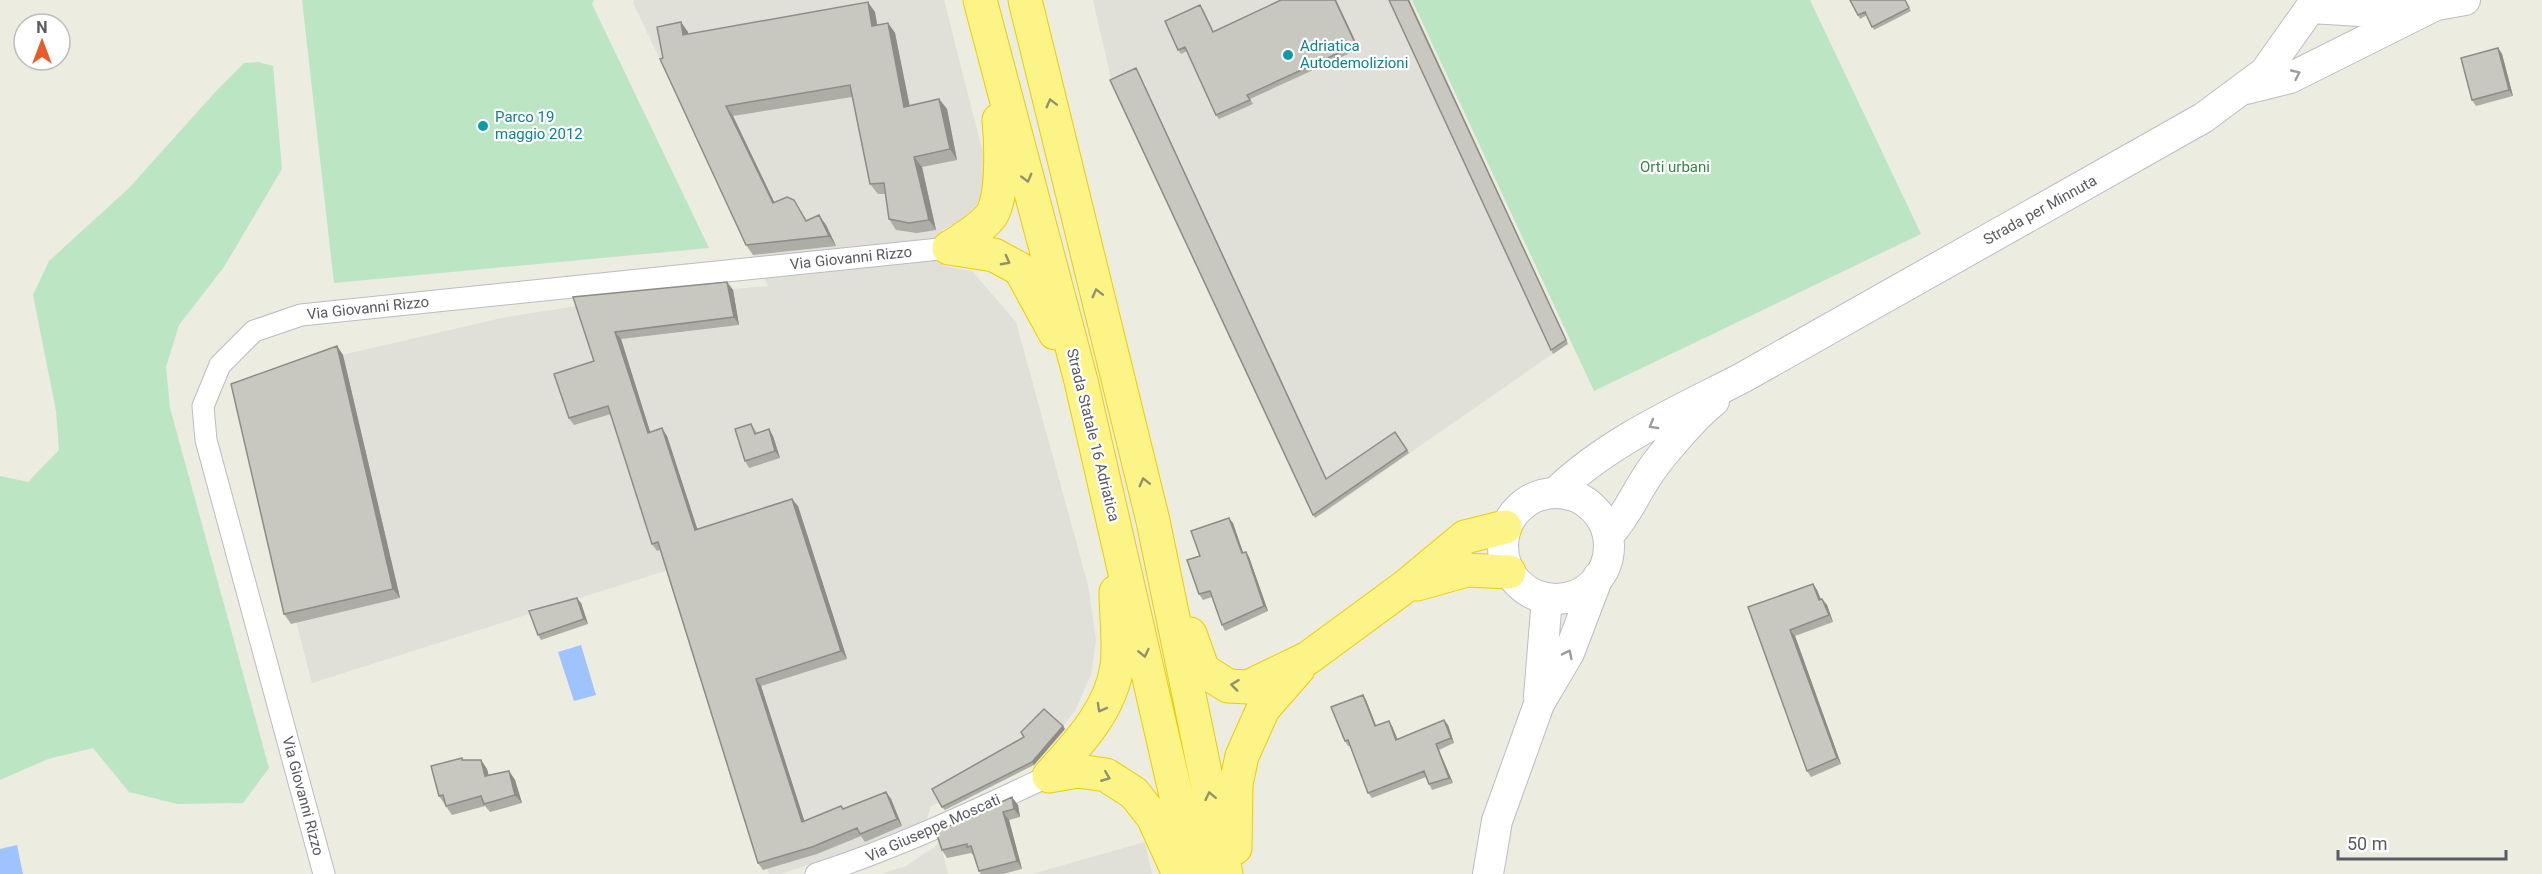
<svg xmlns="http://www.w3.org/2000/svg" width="2542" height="874" font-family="Roboto,sans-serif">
  <rect width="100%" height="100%" fill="#ecece0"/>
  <path fill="#e0dfd8" d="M634,0h310l40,157 5,31 -22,30 -25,12 1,36 29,5 44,51 72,263 8,55 -5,35 -16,36 -42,52 -102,43 -6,19 -144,49h-12l-101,-304 -356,113 -75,-288 105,-40 164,-38 111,-17 151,-14 -135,-283z
    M1093,0h317l158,343 -247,172 -209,-432z
    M1145,842l7,32h-120z
    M940,843l8,31h-67l25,-8z"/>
  <path fill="#bce5c3" d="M302,0h292l-2,4 117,244 -375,35z
    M1412,0h398l111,234 -327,157z
    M258,62l15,4 9,103 -58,98 -45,58 -13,42 4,41 99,360 -26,35 -66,1 -48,-12 -36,-44 -45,11 -48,21v-304l28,6 31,-32 -3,-39 -23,-116 16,-34 80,-73 89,-99 26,-26z"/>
  <path fill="#9ec3ff" d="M581,645l15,50 -22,6 -16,-49z
    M17,845l6,29h-23v-25z"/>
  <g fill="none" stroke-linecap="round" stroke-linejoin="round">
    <defs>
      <path id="street" d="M324,874l-118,-434 -3,-34 17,-41 34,-34 47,-16 648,-67
        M816,874c81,-26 156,-62 233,-98"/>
      <path id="secondary" d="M2311,8l82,5 72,-13
        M2246,89l44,-11 146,-73
        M1555,493c52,-51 123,-82 187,-115l461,-260 62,-46 51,-72
        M1503 546a53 53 0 1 1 106 0a53 53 0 1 1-106 0Z
        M1608,536c18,-20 24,-36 38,-58 13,-21 49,-62 68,-77
        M1539,697l8,-99
        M1488,874l9,-53 42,-117 30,-51 29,-76"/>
      <path id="highway" d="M980,0l101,381 113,493
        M1025,0l128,521 73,353
        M949,248c14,-9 30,-18 41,-31 14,-16 11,-76 9,-97
        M949,248l45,7 26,14 35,64
        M1417,584l50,-14 42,2
        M1190,634l13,36 25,16 20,1 60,-29 98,-72 59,-49 40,-10
        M1049,776c28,-31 62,-66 68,-110 3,-24 -1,-50 -1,-74
        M1049,776l29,-5 28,4 28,18 19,24 26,57
        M1235,848l1,-64 6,-28 21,-47 35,-40"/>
    </defs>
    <use href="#street" stroke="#bbbcc2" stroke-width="23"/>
    <use href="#secondary" stroke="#bbbdc5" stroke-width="32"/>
    <use href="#highway" stroke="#edcd00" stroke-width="35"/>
    <use href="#street" stroke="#fff" stroke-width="21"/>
    <use href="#secondary" stroke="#fff" stroke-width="30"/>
    <use href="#highway" stroke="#fdf487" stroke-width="33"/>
  </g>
  <path fill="#adaca5" d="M1282,0h54l23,49 -109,50 3,5 -34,15 -3,-4 -29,-64 -6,3 -3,-4 25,-41 11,23z
    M1389,0h20l159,344 -15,10z
    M1850,0h55l6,11 -37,19 -7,-15 -7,4z
    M875,12l2,13 11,-2 7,10 14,73 30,-7 8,10 10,51 -35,7 14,63 -19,3 -21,-3 -7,-11 -4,-25h-7l-8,-10 -18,-87 -119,19 41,86 27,9 6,10 19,4 10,21 -83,9 -7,-10 -83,-187 18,-36 7,12z
    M2498,48l4,6 11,42 -37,10 -4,-6z
    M1136,68l190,411 69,-47 14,21 -94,65 -2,-3z
    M727,282l6,8 6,35 -118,14 29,93 17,4 30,93 101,-23 49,153 -86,27 43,135 40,-12 42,-17 5,7 11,27 -37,16 -4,-6 -44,18 -54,16 -5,-7 -98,-313 -3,1 -5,-7 -41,-130 -37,11 -5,-7 25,-57 -21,-64z
    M337,346l6,9 57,243 -109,26 -7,-10z
    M751,424l6,9 12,-4 4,7 7,22 -31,10 -4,-7z
    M1233,523l10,30 3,-1 3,5 19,54 -43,20 -3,-6 -10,-28 -9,3 -4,-6 1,-38z
    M1813,584l4,6 4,9h1l5,6 6,17 -38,14 46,128 -30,13 -4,-6 -59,-164z
    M581,603l7,21 -47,16 -3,-5z
    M1363,695l3,5 10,25 16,1 5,13 47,-19 4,5 6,18 -15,7 14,33 -21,7 -3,-6 -3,-7 -54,21 -4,-5 -18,-47h-2l-3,-5z
    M1065,729l-31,36 -89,45 -3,-3z
    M463,760h18l6,9 1,6 21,-4 6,9 7,23 -32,9 -5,-6 -33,9 -13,-19z
    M1018,805l2,12 -11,3 13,49 -19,5h-22l-2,-3 -5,-17 -1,1 -2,-2 -24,5 -5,-8 -6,-18z"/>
  <path fill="#8d8c86" d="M1335,0h1l23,49 -3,-4z
    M1408,0h1l159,344 -2,-4z
    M868,2l7,10 4,24 -7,-10z
    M681,22l7,10 2,13 -7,-10z
    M888,23l7,10 17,84 -8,-10z
    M2498,48l4,6 11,42 -4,-6z
    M1136,68l2,3 190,411 -2,-3z
    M939,99l8,10 10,51 -7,-11z
    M726,106l7,10 47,98 -7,-11z
    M914,157l8,10 14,63 -7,-10z
    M819,215l7,10 10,21 -7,-10z
    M727,282l6,8 6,35 -5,-8z
    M615,332l6,7 32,102 -5,-8z
    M337,346l6,9 57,243 -7,-9z
    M662,428l5,8 33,101 -5,-7z
    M769,429l4,7 7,22 -5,-7z
    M792,499l6,7 49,153 -6,-8z
    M1229,518l4,5 12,35 -3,-5z
    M1246,552l3,5 19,54 -4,-5z
    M1813,584l4,6 6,16 -4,-6z
    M577,598l4,5 7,21 -4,-5z
    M1822,599l5,6 6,17 -4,-7z
    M1790,630l5,6 46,128 -4,-6z
    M756,679l5,7 46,143 -5,-7z
    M1363,695l3,5 12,31 -3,-5z
    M1444,720l4,5 6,18 -3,-5z
    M1389,721l3,5 8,19 -4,-5z
    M1063,726l2,3 -31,36 -2,-3z
    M1436,744l3,6 14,33 -4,-5z
    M481,760l6,9 4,15 -6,-8z
    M509,771l6,9 7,23 -7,-8z
    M886,792l5,7 11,27 -5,-7z
    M1012,797l6,8 2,12 -6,-8z
    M1003,812l6,8 13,49 -5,-8z"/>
  <path fill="#c9c8c0" stroke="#8d8c86" stroke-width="1.5" d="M1281,0h54l21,45 -109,50 3,5 -34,15 -31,-68 -7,3 -13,-29 35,-16 13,27z
    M1389,0h19l158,340 -15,10z
    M1850,0h55l4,8 -37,19 -7,-15 -7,3z
    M868,2l4,24 16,-3 16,84 35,-8 11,50 -36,8 15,63 -20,3 -20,-4 -5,-36 -14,1 -20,-99 -124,21 47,97 14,-6 7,3 12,21 13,-6 10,21 -83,9 -86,-186 3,-1 -6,-31 24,-5 2,13z
    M2498,48l11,42 -37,10 -11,-42z
    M1136,68l190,411 69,-47 12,18 -94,65 -203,-435z
    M727,282l7,35 -119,15 33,101 14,-5 33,102 97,-31 49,152 -85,28 46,143 39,-16 2,3 43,-17 11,27 -37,15 -3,-6 -45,19 -54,16 -100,-321 -6,2 -44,-138 -39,12 -15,-44 40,-13 -21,-64z
    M337,346l56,243 -109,25 -53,-230z
    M751,424l4,10 14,-5 6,22 -30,10 -10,-32z
    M1229,518l13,35 4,-1 18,54 -42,19 -12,-34 -11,3 -12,-34 13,-4 -9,-25z
    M1813,584l6,16 3,-1 7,16 -39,15 47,128 -30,13 -59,-164z
    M577,598l7,21 -46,16 -9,-24z
    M1363,695l12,31 14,-5 7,19 48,-20 7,18 -15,6 13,34 -20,6 -5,-13 -56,22 -20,-53 -3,1 -14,-34z
    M1044,709l19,17 -31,36 -90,45 -10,-18 92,-52 -3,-5z
    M462,758v2h19l4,16 24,-5 6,24 -31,9 -3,-8 -35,10 -3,-11 -4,1 -8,-30z
    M1012,797l2,12 -11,3 14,49 -38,10 -8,-25 -4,1v-3l-25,6 -6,-18z"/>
  <defs><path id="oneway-chevron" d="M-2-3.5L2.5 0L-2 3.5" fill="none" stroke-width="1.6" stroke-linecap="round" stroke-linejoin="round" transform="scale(1.5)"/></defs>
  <g stroke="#9b9da1">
    <use href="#oneway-chevron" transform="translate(2296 74) rotate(-25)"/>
    <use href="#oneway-chevron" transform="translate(1653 425) rotate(150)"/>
    <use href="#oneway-chevron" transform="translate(1568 654) rotate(-64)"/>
  </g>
  <g stroke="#92916f">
    <use href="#oneway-chevron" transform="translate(1051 103) rotate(-104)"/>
    <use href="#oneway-chevron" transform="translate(1027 178) rotate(75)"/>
    <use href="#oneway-chevron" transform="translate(1006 261) rotate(28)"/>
    <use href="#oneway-chevron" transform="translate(1097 293) rotate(-104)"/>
    <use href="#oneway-chevron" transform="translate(1144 482) rotate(-104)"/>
    <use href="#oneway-chevron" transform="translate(1144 653) rotate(77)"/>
    <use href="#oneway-chevron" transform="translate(1235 685) rotate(-173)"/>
    <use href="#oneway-chevron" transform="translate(1101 708) rotate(119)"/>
    <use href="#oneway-chevron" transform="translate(1106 777) rotate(22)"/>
    <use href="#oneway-chevron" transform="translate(1210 796) rotate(-102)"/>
  </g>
  <g fill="#0f9aa8" stroke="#fff" stroke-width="2">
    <circle cx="1288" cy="55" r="6"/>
    <circle cx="483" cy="126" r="6"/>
  </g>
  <g text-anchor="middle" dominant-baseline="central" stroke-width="4.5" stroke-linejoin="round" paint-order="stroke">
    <g font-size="15" fill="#0d838f" stroke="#fff" text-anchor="start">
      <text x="1300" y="46">Adriatica<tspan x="1300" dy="17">Autodemolizioni</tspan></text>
      <text x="495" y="117">Parco 19<tspan x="495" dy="17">maggio 2012</tspan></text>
    </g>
    <g font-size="15" fill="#348647" stroke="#fff">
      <text x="1675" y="167">Orti urbani</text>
    </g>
    <g font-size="15" fill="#595b62" stroke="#fff">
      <text transform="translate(2040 210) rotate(-29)">Strada per Minnuta</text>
      <text transform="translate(851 258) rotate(-6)">Via Giovanni Rizzo</text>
      <text transform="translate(368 308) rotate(-6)">Via Giovanni Rizzo</text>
      <text transform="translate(1093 435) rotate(76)">Strada Statale 16 Adriatica</text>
      <text transform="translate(303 796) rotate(75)">Via Giovanni Rizzo</text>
      <text transform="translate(933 828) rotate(-24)">Via Giuseppe Moscati</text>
    </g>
  </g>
  <g transform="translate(42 42)"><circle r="28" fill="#ffffff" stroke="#bdbdc0" stroke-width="1.5"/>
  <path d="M0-4.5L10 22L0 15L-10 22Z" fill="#ea5b29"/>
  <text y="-9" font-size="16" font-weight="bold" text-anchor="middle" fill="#595b62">N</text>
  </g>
  <path d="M2338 850v9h168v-9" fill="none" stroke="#595b62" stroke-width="3"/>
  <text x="2347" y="850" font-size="18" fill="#595b62" stroke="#ffffff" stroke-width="4.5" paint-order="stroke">50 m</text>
</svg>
